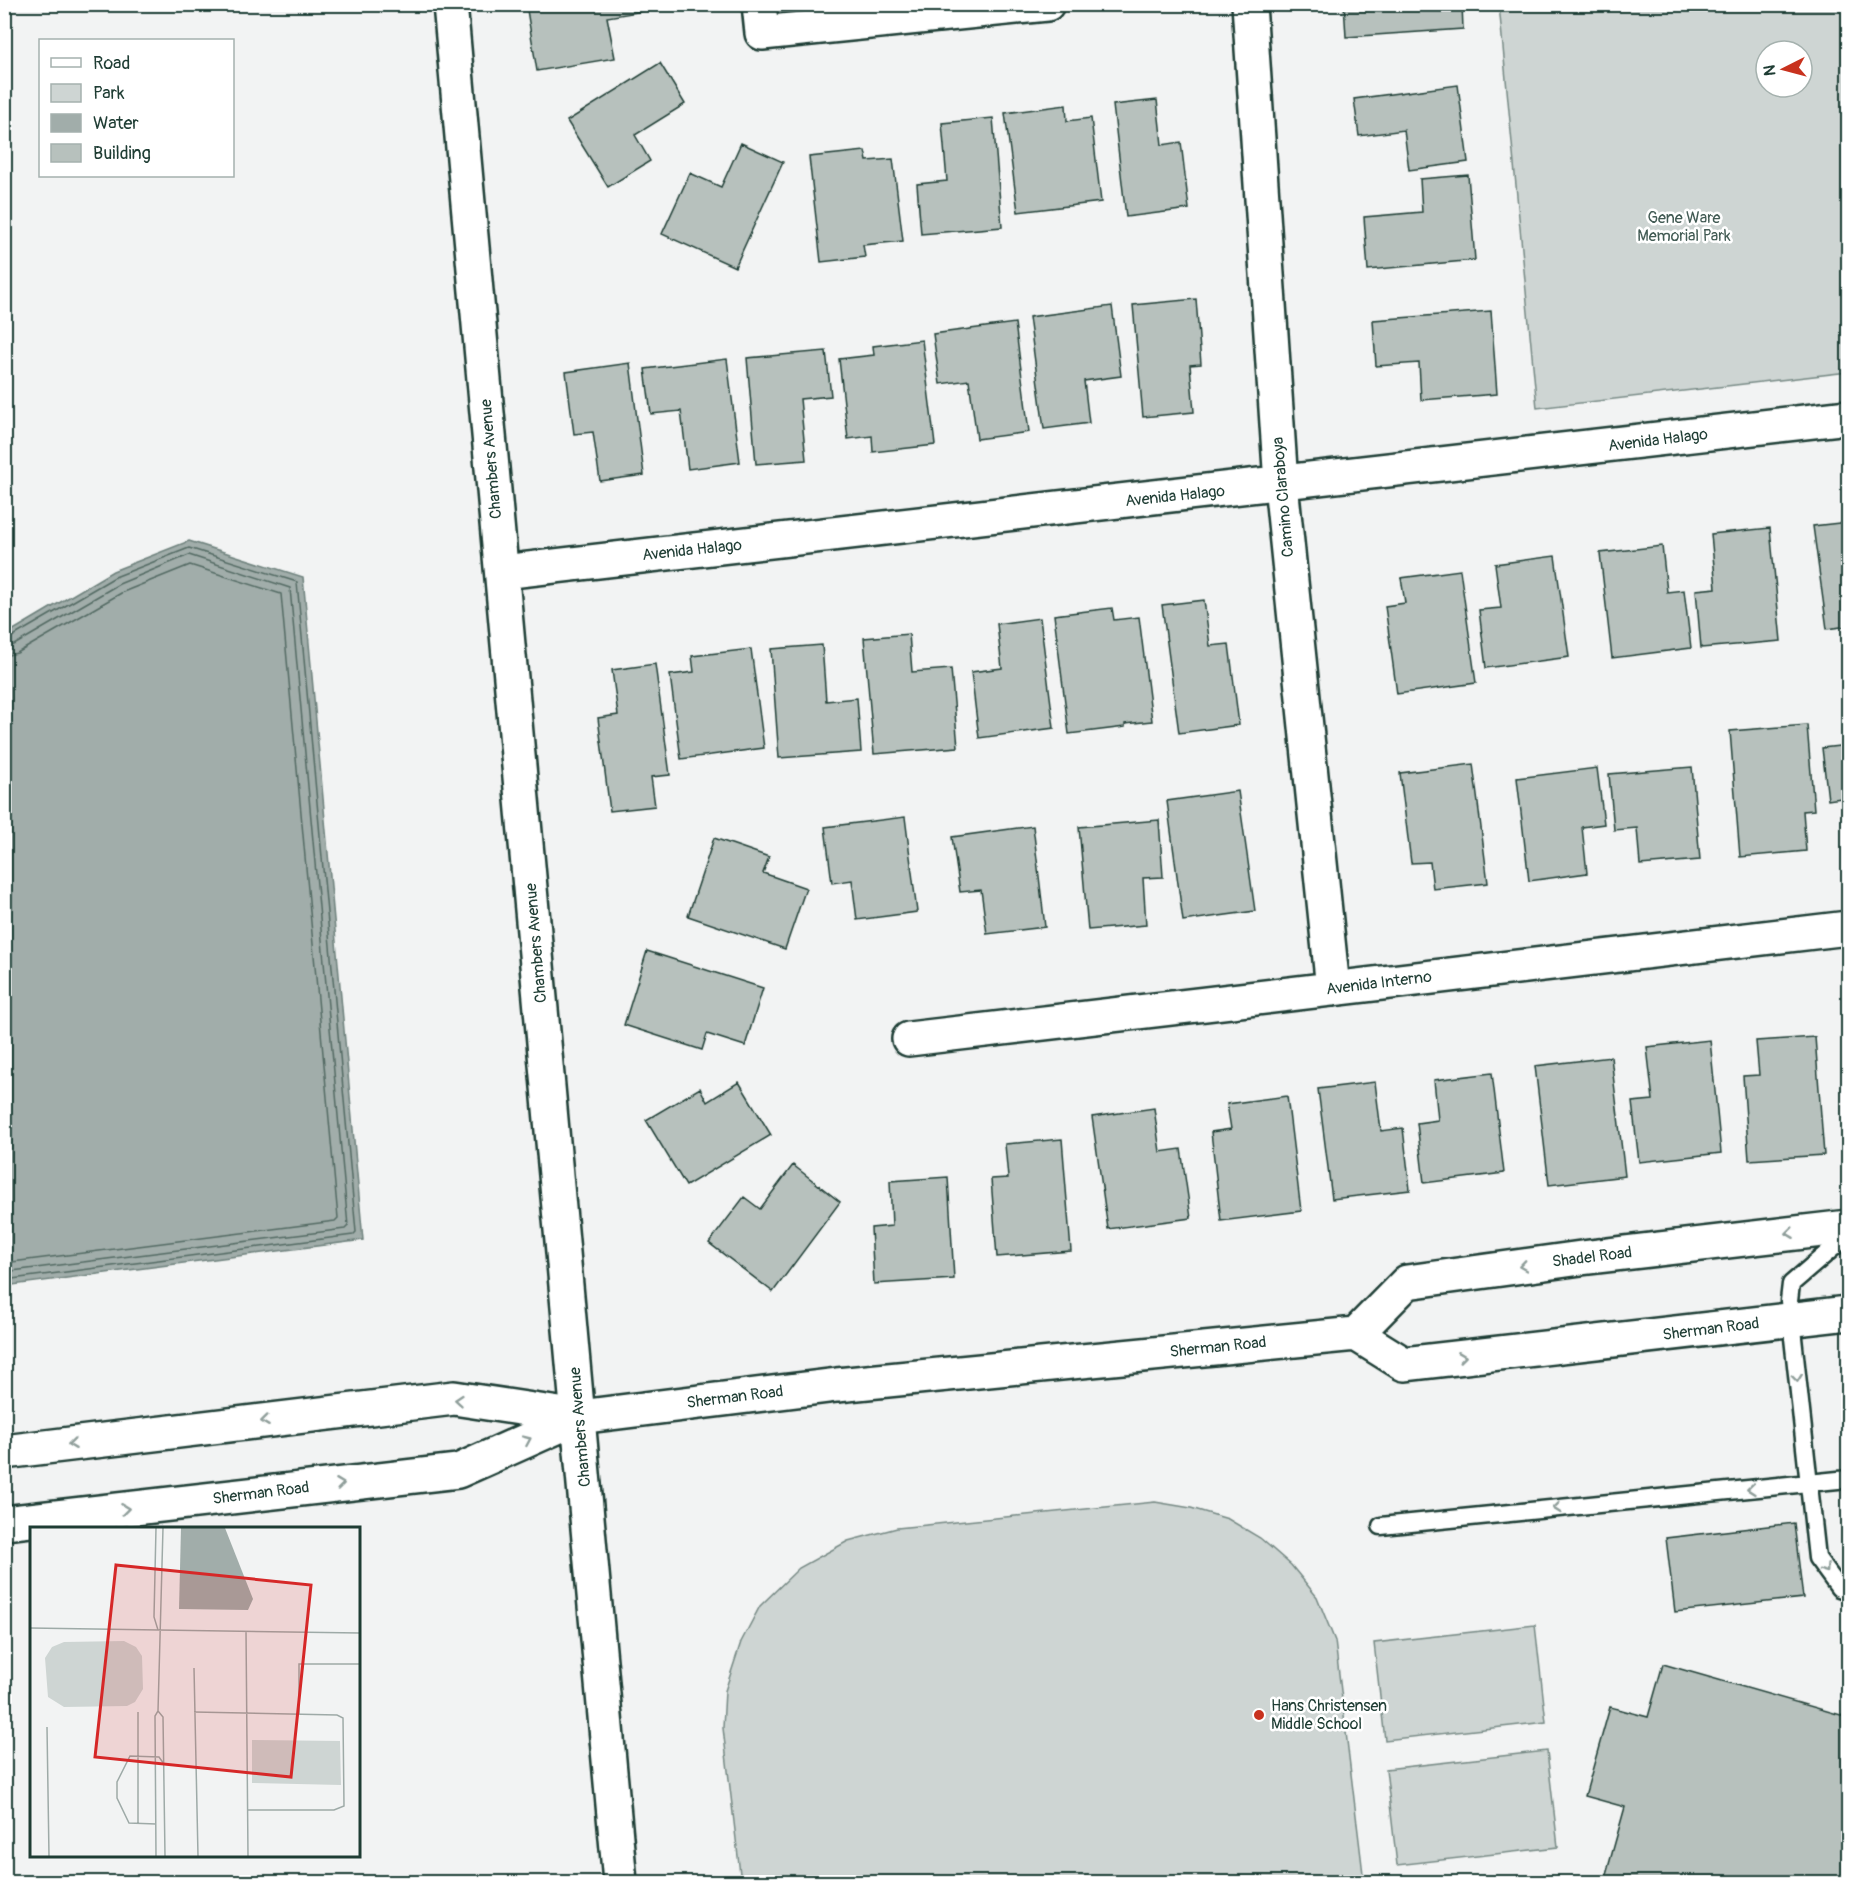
<svg xmlns="http://www.w3.org/2000/svg" width="1853" height="1887" font-family="Pangolin,sans-serif">
  <rect width="100%" height="100%" fill="#f2f3f3"/>
  <filter id="ink" filterUnits="userSpaceOnUse"><feTurbulence type="fractalNoise" baseFrequency=".0167" numOctaves="2"/><feDisplacementMap in="SourceGraphic" scale="12" xChannelSelector="R" yChannelSelector="G"/><feConvolveMatrix kernelMatrix="1 2 1 2 8 2 1 2 1" color-interpolation-filters="sRGB"/></filter>
  <g filter="url(#ink)">
    <path fill="#ced5d3" stroke="#768984" stroke-width="1.5" fill-rule="evenodd" d="M1499,5h349v367l-311,36zM1766,51h36v36h-36z
      M1155,1502l36,6 37,11 32,19 31,27 26,32 18,44 29,241h-623l-18,-154 2,-37 16,-49 19,-36 39,-38 49,-27 49,-13z
      M1535,1625l11,97 -161,18 -11,-97z
      M1547,1751l11,96 -161,18 -11,-96z"/>
    <path fill="#a1adaa" stroke="#6d807b" stroke-width="1.5" d="M189,541l114,36 60,663 -358,46v-651l108,-64z"/>
    <g fill="none" stroke-linecap="round" stroke-linejoin="round">
      <path stroke="#536a63" stroke-width="1.5" d="M4,639l6,-1 105,-61 74,-29 108,34 59,650 -3,3 -349,45
        M4,647l10,-2 105,-61 70,-29 101,33 58,638 -3,3 -341,43
        M4,656l13,-3 106,-61 67,-27 91,29 57,624 -3,3 -331,42"/>
    </g>
    <path fill="#b7c1bd" stroke="#1f3d34" stroke-width="1.5" d="M526,4h117l1,7 -37,6 8,41 -78,13z
      M1344,4h118l1,25 -117,8z
      M660,63l25,41 -50,31 15,26 -42,26 -41,-66z
      M1458,85l10,77 -59,8 -5,-40 -45,6 -5,-37z
      M1157,100l5,45 19,-3 8,67 -63,8 -13,-112z
      M1066,105l1,16 24,-3 10,84 -83,10 -13,-99z
      M993,118l9,109 -81,7 -4,-50 30,-3 -5,-58z
      M741,143l42,19 -48,105 -73,-33 28,-61 31,14z
      M865,151l2,10 26,-2 10,82 -40,4 2,12 -44,5 -12,-105z
      M1468,175l7,85 -107,10 -4,-53 58,-5 -2,-33z
      M1196,299l5,65 -11,1 4,47 -51,5 -10,-112z
      M1112,306l9,70 -37,5 5,42 -45,6 -15,-112z
      M1491,311l6,83 -76,6 -2,-37 -43,3 -3,-46z
      M1015,323l14,109 -52,7 -8,-59 -29,4 -7,-50z
      M922,340l13,105 -62,7 -1,-16 -24,3 -9,-80 35,-4 -1,-9z
      M826,351l5,45 -31,3 6,61 -50,4 -9,-106z
      M727,359l13,103 -52,7 -7,-58 -30,3 -6,-45z
      M630,363l14,112 -44,6 -7,-49 -19,2 -8,-62z
      M1848,522v104l-21,3 -14,-103z
      M1770,528l11,113 -80,7 -5,-58 20,-2 -5,-54z
      M1662,546l5,46 17,-2 7,58 -79,10 -12,-105z
      M1555,556l14,101 -83,11 -7,-58 22,-2 -6,-44z
      M1460,570l16,113 -79,11 -12,-88 20,-3 -4,-25z
      M1204,600l6,46 19,-2 10,81 -60,8 -17,-128z
      M1112,608l2,12 25,-3 13,104 -27,3v3l-56,7 -15,-119z
      M1040,618l14,110 -75,10 -8,-66 31,-4 -5,-44z
      M909,634l3,38 39,-3 7,78 -84,7 -10,-116z
      M822,645l4,56 31,-3 4,54 -82,6 -8,-109z
      M751,649l13,99 -83,11 -11,-84 24,-3 -2,-16z
      M655,664l15,111 -19,2 4,29 -45,5 -12,-93 20,-3 -6,-45z
      M1807,725l7,85 -11,1 3,40 -66,6 -10,-126z
      M1848,745v52l-20,3 -6,-52z
      M1473,764l15,119 -55,6 -3,-27 -19,1 -11,-90z
      M1692,767l8,93 -60,5 -3,-37 -23,2 -5,-56z
      M1597,768l7,56 -22,3 5,46 -58,8 -12,-103z
      M1238,791l17,120 -72,10 -16,-120z
      M905,817l12,95 -60,8 -5,-40 -20,3 -7,-56z
      M1159,820l4,57 -20,1 3,47 -58,5 -9,-103z
      M1033,826l12,101 -58,7 -6,-44 -21,2 -8,-55z
      M714,838l55,19 -6,16 43,15 -21,61 -97,-33z
      M647,951l116,37 -18,58 -38,-12 -5,16 -78,-25z
      M1815,1037l9,118 -75,5 -6,-84 16,-1 -3,-34z
      M1710,1040l11,113 -82,9 -7,-60 21,-2 -6,-53z
      M1611,1057l14,119 -76,9 -14,-119z
      M1492,1073l12,100 -80,10 -7,-60 21,-3 -4,-40z
      M739,1082l32,53 -85,51 -40,-66 54,-32 7,14z
      M1375,1082l6,49 22,-3 7,62 -78,9 -14,-110z
      M1287,1096l14,115 -80,10 -10,-89 20,-3 -4,-25z
      M1154,1108l6,44 21,-3 10,69 -83,11 -16,-112z
      M1062,1139l9,112 -74,6 -6,-78 17,-1 -3,-34z
      M793,1165l47,37 -67,90 -64,-49 35,-46 16,12z
      M948,1177l6,102 -80,5 -3,-56 21,-2 -2,-45z
      M1794,1523l9,75 -128,14 -9,-74z
      M1663,1664l185,53v165h-244l21,-75 -40,-11 25,-89 38,10z"/>
    <g fill="none" stroke-linecap="round" stroke-linejoin="round">
      <defs>
        <path id="service" d="M1848,1235l-57,49 -2,17 28,257 22,30 9,3
          M1381,1526l467,-47"/>
        <path id="minor" d="M450,4l170,1878
          M759,4l3,29 285,-29
          M1249,4l32,480 52,505
          M502,572l1346,-155
          M909,1039l939,-111"/>
        <path id="tertiary" d="M1356,1334l51,-52 174,-24 267,-31
          M4,1452l450,-54 125,19 258,-32 519,-51 48,30 444,-51
          M4,1523l454,-52 121,-54"/>
      </defs>
      <use href="#service" stroke="#1f3d34" stroke-width="21"/>
      <use href="#minor" stroke="#1f3d34" stroke-width="38"/>
      <use href="#tertiary" stroke="#1f3d34" stroke-width="38"/>
      <use href="#service" stroke="#fff" stroke-width="16"/>
      <use href="#minor" stroke="#fff" stroke-width="33"/>
      <use href="#tertiary" stroke="#fff" stroke-width="33"/>
    </g>
    <defs><path id="oneway-chevron" d="M-2-3.5L2.5 0L-2 3.5" fill="none" stroke-width="1.6" stroke-linecap="round" stroke-linejoin="round" transform="scale(1.5)"/></defs>
    <g stroke="#8f9e9a">
      <use href="#oneway-chevron" transform="translate(1790 1233) rotate(173)"/>
      <use href="#oneway-chevron" transform="translate(1523 1266) rotate(172)"/>
      <use href="#oneway-chevron" transform="translate(1462 1357) rotate(-7)"/>
      <use href="#oneway-chevron" transform="translate(1797 1378) rotate(84)"/>
      <use href="#oneway-chevron" transform="translate(459 1400) rotate(-175)"/>
      <use href="#oneway-chevron" transform="translate(265 1421) rotate(173)"/>
      <use href="#oneway-chevron" transform="translate(527 1440) rotate(-24)"/>
      <use href="#oneway-chevron" transform="translate(72 1444) rotate(173)"/>
      <use href="#oneway-chevron" transform="translate(340 1484) rotate(-7)"/>
      <use href="#oneway-chevron" transform="translate(1751 1489) rotate(174)"/>
      <use href="#oneway-chevron" transform="translate(1557 1508) rotate(174)"/>
      <use href="#oneway-chevron" transform="translate(125 1509) rotate(-7)"/>
      <use href="#oneway-chevron" transform="translate(1825 1569) rotate(54)"/>
    </g>
  </g>
  <circle fill="#c8321e" stroke="#fff" stroke-width="2" cx="1259" cy="1715" r="6"/>
  <g text-anchor="middle" dominant-baseline="central" stroke-width="5" stroke-linejoin="round" paint-order="stroke">
    <g font-size="16" fill="#425b54" stroke="#fff">
      <text x="1684" y="218">Gene Ware<tspan x="1684" dy="18">Memorial Park</tspan></text>
    </g>
    <g font-size="16" fill="#1f3d34" stroke="#fff">
      <text transform="translate(1658 440) rotate(-7)">Avenida Halago</text>
      <text transform="translate(491 459) rotate(-95)">Chambers Avenue</text>
      <text transform="translate(1175 496) rotate(-6)">Avenida Halago</text>
      <text transform="translate(1283 497) rotate(-95)">Camino Claraboya</text>
      <text transform="translate(692 550) rotate(-6)">Avenida Halago</text>
      <text transform="translate(536 943) rotate(-95)">Chambers Avenue</text>
      <text transform="translate(1379 983) rotate(-7)">Avenida Interno</text>
      <text transform="translate(1592 1257) rotate(-7)">Shadel Road</text>
      <text transform="translate(1711 1329) rotate(-7)">Sherman Road</text>
      <text transform="translate(1218 1347) rotate(-6)">Sherman Road</text>
      <text transform="translate(735 1397) rotate(-7)">Sherman Road</text>
      <text transform="translate(580 1427) rotate(-95)">Chambers Avenue</text>
      <text transform="translate(261 1493) rotate(-7)">Sherman Road</text>
    </g>
    <g font-size="16" fill="#1f3d34" stroke="#fff" text-anchor="start">
      <text x="1271" y="1706">Hans Christensen<tspan x="1271" dy="18">Middle School</tspan></text>
    </g>
  </g>
  <g transform="translate(30 1527)">
    <rect width="330" height="330" fill="#f2f3f3"/>
    <path d="M94,114l12,6 6,9 1,33 -8,13 -8,4 -63,1 -16,-10 -3,-39 7,-11 12,-5zM222,213l88,1 1,44 -89,-2z" fill="#ced5d3"/>
    <path d="M151,1h44l28,71 -5,11 -69,-1z" fill="#a1adaa"/>
    <path fill="none" stroke="#9eaaa7" stroke-width="1.5" d="M126,1l-2,89 4,13M0,101l330,5M216,104l2,225M164,141l4,188M128,184l5,6 2,139M108,185v112M164,185l143,3 6,3 1,88 -10,4h-86M269,188v-51h61M17,200l2,129M126,297l-27,-1 -12,-25v-16l13,-26 29,1 5,7M126,329l-1,-140 3,-5 5,-183"/>
    <path fill="#d62828" fill-opacity="0.15" stroke="#d62828" stroke-width="3" d="M86,38l195,20 -20,192 -196,-20z"/>
    <rect width="330" height="330" fill="none" stroke="#1f3d34" stroke-width="3"/>
  </g>
  <rect width="1853" height="1887" fill="none" stroke="#fff" stroke-width="24"/>
  <rect x="12" y="12" width="1829" height="1863" fill="none" stroke="#1f3d34" stroke-width="2" filter="url(#ink)"/>
  <rect x="39" y="39" width="195" height="138" fill="#ffffff" stroke="#a5b1ae" stroke-width="1.5"/>
  <rect x="51" y="58" width="30" height="9" fill="#ffffff" stroke="#a5b1ae" stroke-width="1.5"/>
  <text x="93" y="69" font-size="18" fill="#1f3d34">Road</text>
  <rect x="51" y="84" width="30" height="18" fill="#ced5d3" stroke="#a5b1ae" stroke-width="1.5"/>
  <text x="93" y="99" font-size="18" fill="#1f3d34">Park</text>
  <rect x="51" y="114" width="30" height="18" fill="#a1adaa" stroke="#a5b1ae" stroke-width="1.5"/>
  <text x="93" y="129" font-size="18" fill="#1f3d34">Water</text>
  <rect x="51" y="144" width="30" height="18" fill="#b7c1bd" stroke="#a5b1ae" stroke-width="1.5"/>
  <text x="93" y="159" font-size="18" fill="#1f3d34">Building</text>
  <g transform="translate(1784 69) rotate(264)"><circle r="28" fill="#ffffff" stroke="#a5b1ae" stroke-width="1.5"/>
  <path d="M0-4.5L10 22L0 15L-10 22Z" fill="#c8321e"/>
  <text y="-9" font-size="16" font-weight="bold" text-anchor="middle" fill="#1f3d34">N</text>
  </g>
</svg>
